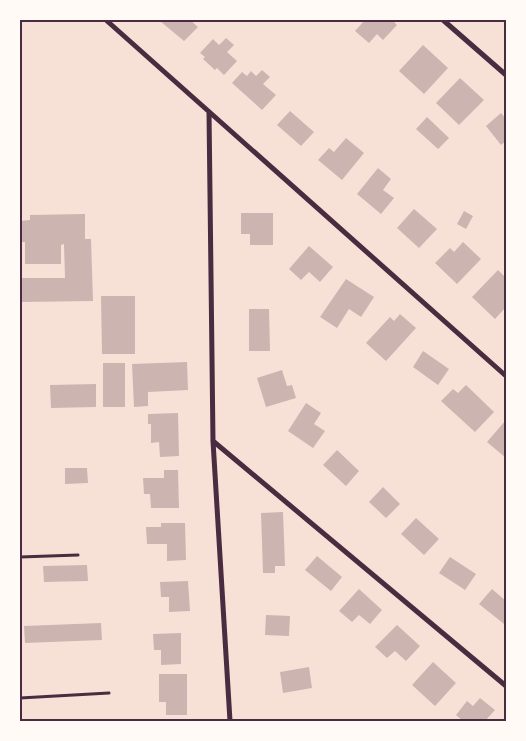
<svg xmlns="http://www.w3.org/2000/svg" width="526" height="741" font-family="'Exo 2',sans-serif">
  <rect width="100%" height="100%" fill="#f7e1d7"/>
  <path fill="#ccb4b1" d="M161,20h29l8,7 -14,14 -24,-20z
    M365,20h27l5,5 -14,15 -6,-6 -8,9 -14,-12z
    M226,38l8,7 -7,7 10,9 -13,14 -7,-7 -2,2 -12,-11 2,-2 -5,-4 13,-14 6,6z
    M423,45l25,23 -24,26 -25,-23z
    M262,70l8,7 -7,7 13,11 -14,15 -30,-27 10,-11 5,4 4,-5 5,5z
    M460,78l24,22 -25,25 -23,-22z
    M290,111l24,21 -13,14 -24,-21z
    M501,113l5,6v22l-5,4 -15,-19z
    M427,117l22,21 -11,11 -22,-20z
    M346,138l18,15 -22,27 -24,-20 11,-12 5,4z
    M378,168l13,11 -8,11 11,8 -13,16 -24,-20z
    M414,209l23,20 -18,19 -22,-20z
    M464,211l9,5 -7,13 -9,-5z
    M241,213h32v32h-23v-11h-9z
    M85,214v25h6l2,62 -73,1v-24h45l-1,-34 -3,1v19h-36v-22h-5v-21l10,-1v-5z
    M463,242l18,17 -24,25 -22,-21 15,-15 4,4z
    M309,246l24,21 -13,15 -11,-10 -8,8 -12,-11z
    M498,270l8,8v29l-11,12 -23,-22z
    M346,279l28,18 -13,20 -12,-8 -12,19 -17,-11z
    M101,296h34v58h-33z
    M249,309h20l1,42h-21z
    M400,314l16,14 -30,33 -20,-18 24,-26 4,4z
    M423,351l26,18 -11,16 -25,-18z
    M187,362l1,28 -40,2v14l-14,1 -2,-43z
    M103,363h22v44h-22z
    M282,370l5,16 5,-1 4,13 -30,9 -9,-29z
    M96,384v23l-45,1 -1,-23z
    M466,385l28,27 -19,20 -34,-31 12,-12 5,4z
    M306,403l15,10 -7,11 11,7 -12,17 -25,-17z
    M178,413l1,43 -19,1 -1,-15 -8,1v-19h-3v-10z
    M505,421l1,1v36l-19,-16z
    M337,450l22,21 -13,15 -23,-21z
    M65,468h22l1,15 -23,1z
    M164,470h14l1,38h-28l-1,-14h-6l-1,-16h21z
    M383,487l17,17 -14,14 -17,-16z
    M283,512l2,54h-10v7h-12l-2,-60z
    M416,518l23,21 -15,16 -23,-21z
    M161,523h24l1,37 -19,1v-17h-20l-1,-17h15z
    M317,556l25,21 -11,14 -26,-21z
    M450,557l26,17 -11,16 -26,-17z
    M87,565l1,16 -44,1 -1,-16z
    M188,581l2,30 -21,1v-15h-8l-1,-15z
    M359,589l23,21 -12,14 -11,-9 -7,7 -13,-11z
    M492,589l14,12v20l-2,3 -25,-20z
    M266,615l24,1 -1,20 -24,-1z
    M101,623l1,17 -77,3 -1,-17z
    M397,625l23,21 -14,15 -11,-10 -8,7 -12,-11z
    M181,633v31l-20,1v-15h-7l-1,-16z
    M433,662l23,21 -21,23 -23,-21z
    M309,667l3,21 -29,5 -3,-21z
    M159,674h28v41h-21v-13h-7z
    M480,698l15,12 -10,11h-22l-7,-6 11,-14 6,5z"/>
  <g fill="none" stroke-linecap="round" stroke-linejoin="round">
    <path stroke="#4a2c40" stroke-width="3" d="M20,557l58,-2
      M20,698l89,-5"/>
    <path stroke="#4a2c40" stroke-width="5" d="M106,20l400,356
      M443,20l63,55
      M209,112l4,329 17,280
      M213,441l293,245"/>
  </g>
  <rect width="526" height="741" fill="none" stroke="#fffaf5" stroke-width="42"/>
  <rect x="21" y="21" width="484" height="699" fill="none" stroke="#4a2c40" stroke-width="2"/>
</svg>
